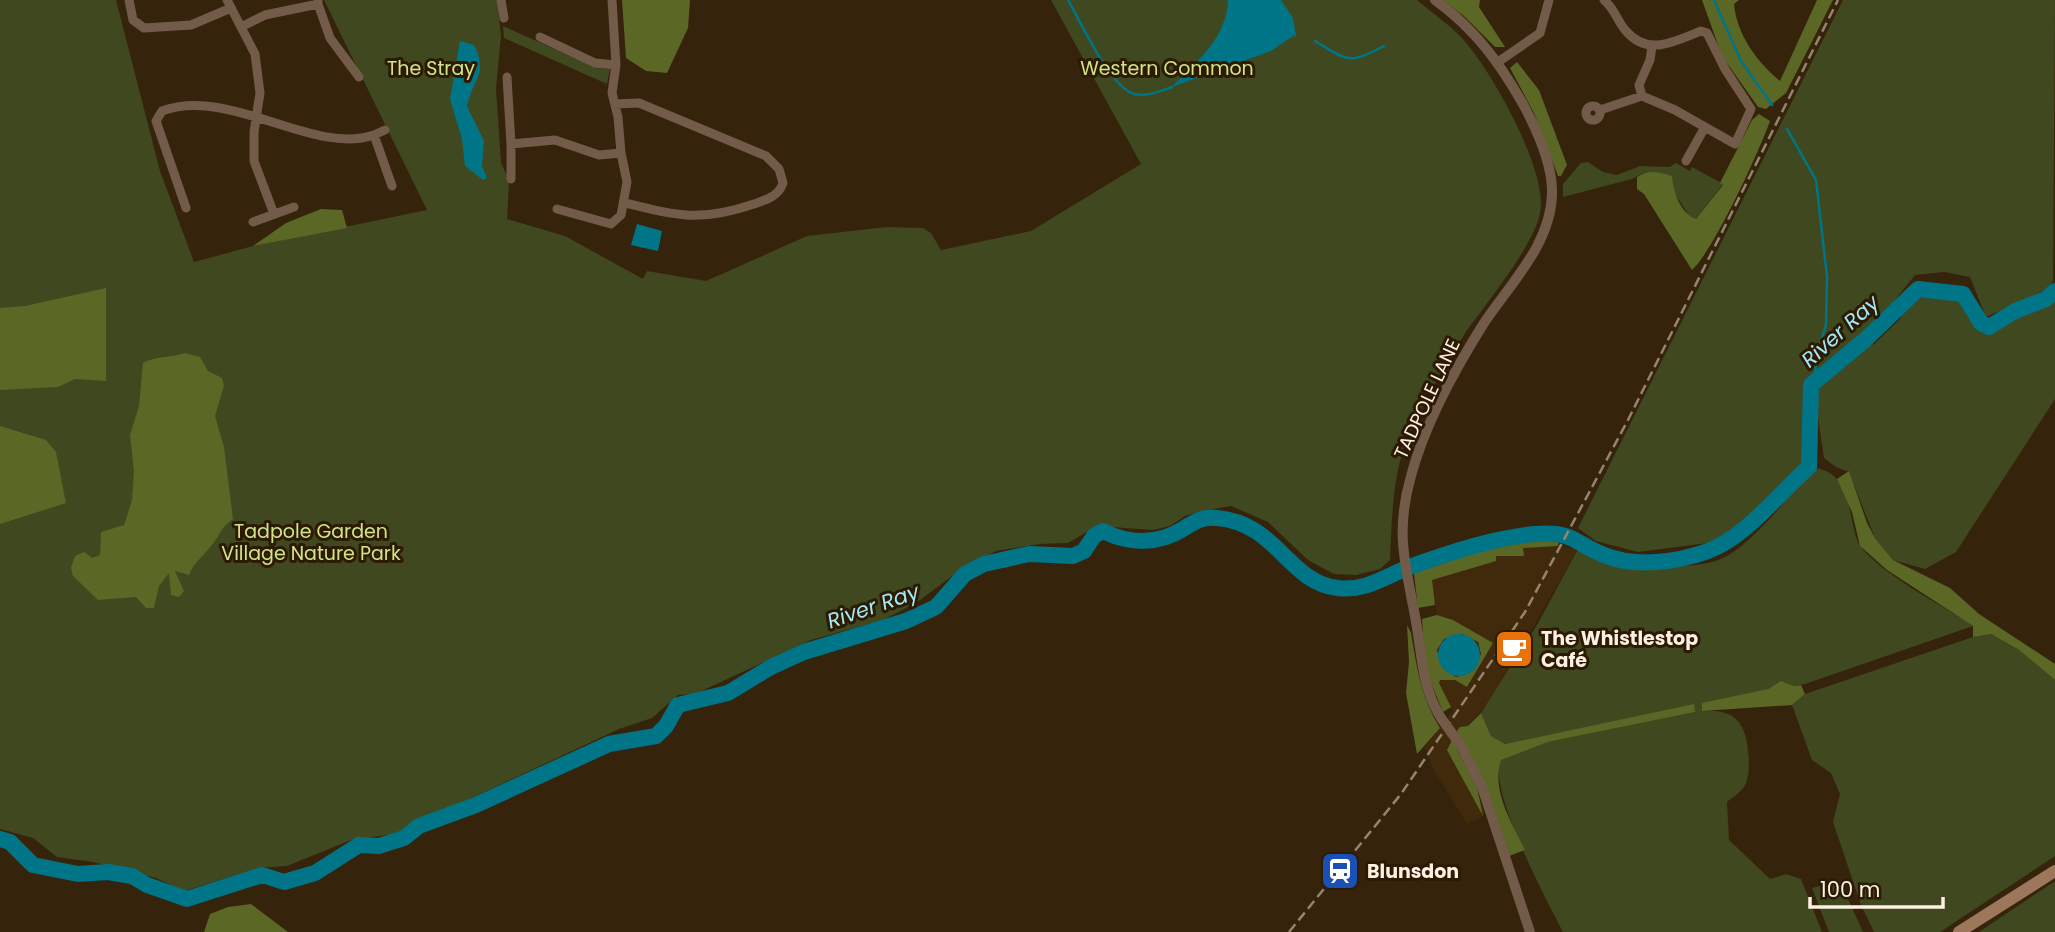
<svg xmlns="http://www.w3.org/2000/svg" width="2055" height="932" font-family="Poppins,sans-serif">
  <rect width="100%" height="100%" fill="#36230c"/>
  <path fill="#412a0b" d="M1549,545l29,4 -85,148 -25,29 -8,2 -8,12 33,71 -2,5 -16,8 -35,-57 -7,-20 28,-36 -14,-28 1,-4 15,1 13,7 24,-44 -39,-23 -16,-5 -6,-35 64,-24 29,-1 -2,-7z"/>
  <path fill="#3f481e" d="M0,0h116l44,171 34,91 59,-16 174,-36 -103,-210h173l4,36 -5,53 5,74 8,17 -2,39 58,17 78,43 4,-8 59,10 101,-45 80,-9 36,1 8,5 10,17 90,-19 110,-67 -90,-164h366c15,13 32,24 45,38 29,32 80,123 79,167 0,33 -55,98 -75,127 -17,26 -47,79 -59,107 -15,39 -15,81 -17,121l-10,9 -24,6 -22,-1 -26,-14 -40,-38 -37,-16 -29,5 -17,5 -15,10 -17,4 -56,-4 -29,17 -28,1 -44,7 -33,17 -47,35 -33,17 -72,20 -116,54 -17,1 -26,23 -33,11 -224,105 -44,6 -64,26 -28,2 -75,23 -28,-13 -63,-16 -36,-5 -24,-19 -33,-9z
    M1843,0h212l-2,281 -6,8 -61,28 -16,-40 -26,-5 -29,3 -36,45 -70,62 -5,83 -67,64 -29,14 -70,9 -42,-11 -18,-13z
    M503,26l94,42 13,1 -3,15 -103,-46z
    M1588,162l15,10 14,3 23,-9 30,1 6,-4 14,8 2,-4 31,17 -27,35 -6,-2 -17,-26 -30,-18 -11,6 -69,18v-13l18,-21z
    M1919,291l42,5 14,28 8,7 72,-33v101l-99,153 -31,17 -32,-9 -18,-22 -26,-66 -13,-5 -12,-9 -9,-61 4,-12 44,-37 11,-4 27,-26v-6z
    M1815,468c42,6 31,58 46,79 19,26 84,60 112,79l-168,58 -11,2 -13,-5 -13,8 -65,22c29,-2 42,9 45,39 1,10 2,23 -2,33 -3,8 -13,14 -19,19l2,38 41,39 16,-5 15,5 21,53h-259c-18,-35 -73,-137 -63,-172l48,-18 146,-30v-7l-189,39 -14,-8 -10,-23 56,-88 41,-76 6,-3c29,21 40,21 75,20 21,0 45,1 64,-8 31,-15 67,-64 92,-90z
    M1991,634l28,16 36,30v176l-115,76h-66l-13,-27 -28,-83 7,-28 -9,-21 -19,-13 -20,-55 13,-11 168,-57z
    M1840,881l23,51h-34l-17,-44z
    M2055,882v50h-76l70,-47z"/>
  <path fill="#5a6725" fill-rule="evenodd" d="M622,0h68l-2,28 -21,45 -21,-2 -20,-13z
    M1443,0h37l-1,7 26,40h-10l-30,-30z
    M1702,0h37l-5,4c3,31 23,58 46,77l37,-81h16l-47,93 -20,16 -8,-2 -36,-51z
    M1517,62l22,28 28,75 -6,11h-3l-24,-63 -24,-45z
    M1759,114l11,7c-11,31 -56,129 -78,149l-48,-76 -7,-5v-12c11,-8 23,-5 35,-1 1,15 8,37 24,43l27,-34 -3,-2 32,-63z
    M321,209l21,1 5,18 -94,18 33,-23z
    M106,288v93l-31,-2 -17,8 -58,3v-82l25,-2z
    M185,353l15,4 8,14 14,7 2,8 -9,30 9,31 9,72c-15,11 -12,16 -22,27 -8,11 -17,16 -22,29l-14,-4 9,20 -5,6 -8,-2 -2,-22 -10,13 -5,22h-8l-10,-11 -38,3 -25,-24 -2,-8 4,-12 9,-4 8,6 8,-3 1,-23 23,-7 8,-25 2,-29 -4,-36 9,-29 4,-43c12,-7 28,-5 42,-10z
    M0,426l46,14 10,12 10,51 -66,21z
    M1849,471l18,52 8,15 18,22 57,28 29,26 76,50v16l-36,-30 -28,-16 -18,3v-11l-86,-56 -27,-24 -8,-34 -15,-33z
    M1545,537l15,2 -2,7 -35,2 1,8h-28v5l-64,19 3,25 -17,3 -4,-34 6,-7 60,-18z
    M1437,615l16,5 40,23 -26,44 -12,-7h-15l-1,3 12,24 -8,5 -18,-44 -3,-49zM1462,634l16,8 3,12 -13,19 -12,4 -13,-9 -6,-18 7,-11z
    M1407,625l4,8c6,35 10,64 29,95l-23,26 -11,-61 3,-31z
    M1781,681l13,5 7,-1 4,9 -13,11 -90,6v-8l66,-14z
    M1694,704l1,8 -147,30 -47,18c-10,31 11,63 24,90l-16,6 -52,-125 3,-4 8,-1 13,-13 10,23 14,8z
    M1452,740l25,47 6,29 -36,-66z
    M251,904l37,28h-84l6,-18 18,-7z"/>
  <path fill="#007588" d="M1228,0h53l12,18 3,19 -3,-1 -22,15 -99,36c24,-25 55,-49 56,-87z
    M460,41l14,4c15,29 -2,36 -7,61l17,35 -2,25 5,12 -4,2 -18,-14 -3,-27 -12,-40z
    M637,224l25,7 -4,20 -27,-6z
    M1438 655a21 21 0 1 1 42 0a21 21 0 1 1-42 0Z"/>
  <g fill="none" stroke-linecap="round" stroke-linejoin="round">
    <path stroke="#007588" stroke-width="2.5" d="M1068,0c13,22 42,87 66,94 14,3 26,-3 38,-7
      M1714,0l27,61 31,44
      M1315,41c34,20 32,24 69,5
      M1787,129l29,51 11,97 -1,48 -10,32 -1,24"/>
    <path stroke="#007588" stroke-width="16" d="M0,839l10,3 23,23 45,9 30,-2 24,4 15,9 40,14 75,-24 22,7 31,-9 44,-28 20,1 25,-8 15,-12 57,-21 133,-61 47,-8 10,-10 12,-21 50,-12 43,-26 33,-15 102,-31 30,-14 29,-33 19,-10 45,-10 44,2 11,-5 10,-15 9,-5c25,13 55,14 80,-2 11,-7 20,-13 34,-11 60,5 71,64 120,70 29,4 50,-13 75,-22 40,-14 81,-28 123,-32 40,-3 38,9 69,21 31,13 74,7 104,-4 37,-13 71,-58 101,-84l2,-82 55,-46 52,-50 45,5 18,29 8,4 26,-16 31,-12 9,-8"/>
    <path stroke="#725b49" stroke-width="9" d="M129,0l4,20 11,8 47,-3 40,-17
      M227,0l28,54 5,39 -6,39v29l20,53
      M501,0l3,18
      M1604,0c11,9 13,21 22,31 22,26 49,10 75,0l6,2 18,36 26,40 -16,35 -60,-34 -33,-14 -3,-11 11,-25 2,-14
      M318,4l12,34 29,39
      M241,27l24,-12 53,-11v-4
      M540,37l55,26 21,2
      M1498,62l42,-29 9,-33
      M507,77l4,67 44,-4 44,15 22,-2
      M615,104l24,-1 127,53 13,13 4,14c-4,13 -17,17 -29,21 -53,18 -76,12 -129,-1
      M1586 113a7 7 0 1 1 14 0a7 7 0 1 1-14 0Z
      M1600,110l42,-14
      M374,135l11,-5
      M511,144v35
      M1686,161l19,-34
      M186,208l-30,-87 6,-10c68,-25 151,45 212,24l18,51
      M557,209l54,15 10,-9 6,-33 -6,-29 -3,-36 -6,-24 4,-28 -4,-65
      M253,222l41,-15"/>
    <path stroke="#725b49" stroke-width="10" d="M1435,0c40,29 64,62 88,104 14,26 30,60 29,90 -1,50 -42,90 -68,129 -29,46 -59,100 -73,153 -16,56 -6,86 4,140 7,36 6,70 26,102
      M1461,746l21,41 48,145"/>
    <path stroke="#9c775b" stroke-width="12" d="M1959,932l96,-61"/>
    <path stroke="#958472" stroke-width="2.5" stroke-dasharray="10 5" stroke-linecap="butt" d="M1289,932l112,-138 124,-182 103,-192 210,-420"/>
    <path stroke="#725b49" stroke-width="10" d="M1441,718l20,28"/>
  </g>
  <defs>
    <symbol id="cafe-square" viewBox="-11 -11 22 22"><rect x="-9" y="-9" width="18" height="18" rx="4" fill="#e8710a" stroke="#2c1a03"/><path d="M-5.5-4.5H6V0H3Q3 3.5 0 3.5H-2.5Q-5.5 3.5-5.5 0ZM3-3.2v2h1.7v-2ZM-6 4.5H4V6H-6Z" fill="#fff"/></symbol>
    <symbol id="station-square" viewBox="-11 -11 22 22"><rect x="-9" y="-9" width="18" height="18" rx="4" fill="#1a4fb4" stroke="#2c1a03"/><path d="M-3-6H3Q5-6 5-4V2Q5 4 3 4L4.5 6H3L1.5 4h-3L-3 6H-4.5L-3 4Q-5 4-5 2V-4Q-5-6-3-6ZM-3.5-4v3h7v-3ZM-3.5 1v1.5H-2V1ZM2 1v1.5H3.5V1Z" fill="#fff"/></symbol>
  </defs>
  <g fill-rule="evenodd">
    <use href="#cafe-square" x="1492" y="627" width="44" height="44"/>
    <use href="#station-square" x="1318" y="849" width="44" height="44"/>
  </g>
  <g text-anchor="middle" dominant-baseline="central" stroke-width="6" stroke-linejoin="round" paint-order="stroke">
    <g font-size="19" fill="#d0e587" stroke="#2c1a03">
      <text x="431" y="68">The Stray</text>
      <text x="1167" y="68">Western Common</text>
      <text x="311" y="531">Tadpole Garden<tspan x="311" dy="22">Village Nature Park</tspan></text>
    </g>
    <g font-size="19" fill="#fef1e3" stroke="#2c1a03">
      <text transform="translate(1427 399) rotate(-65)">TADPOLE LANE</text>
    </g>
    <g font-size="19" font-weight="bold" fill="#fef1e3" stroke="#2c1a03" text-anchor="start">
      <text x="1541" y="638">The Whistlestop<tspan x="1541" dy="22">Café</tspan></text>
      <text x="1367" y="871">Blunsdon</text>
    </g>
    <g font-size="21" font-style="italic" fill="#a2e8f8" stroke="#2c1a03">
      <text transform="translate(1840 331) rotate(-42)">River Ray</text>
      <text transform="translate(873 606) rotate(-19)">River Ray</text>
    </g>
  </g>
  <path d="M1810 897v10h133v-10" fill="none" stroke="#fef1e3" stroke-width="3.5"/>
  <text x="1820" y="897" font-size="21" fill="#fef1e3" stroke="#2c1a03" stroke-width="5" paint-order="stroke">100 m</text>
</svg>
